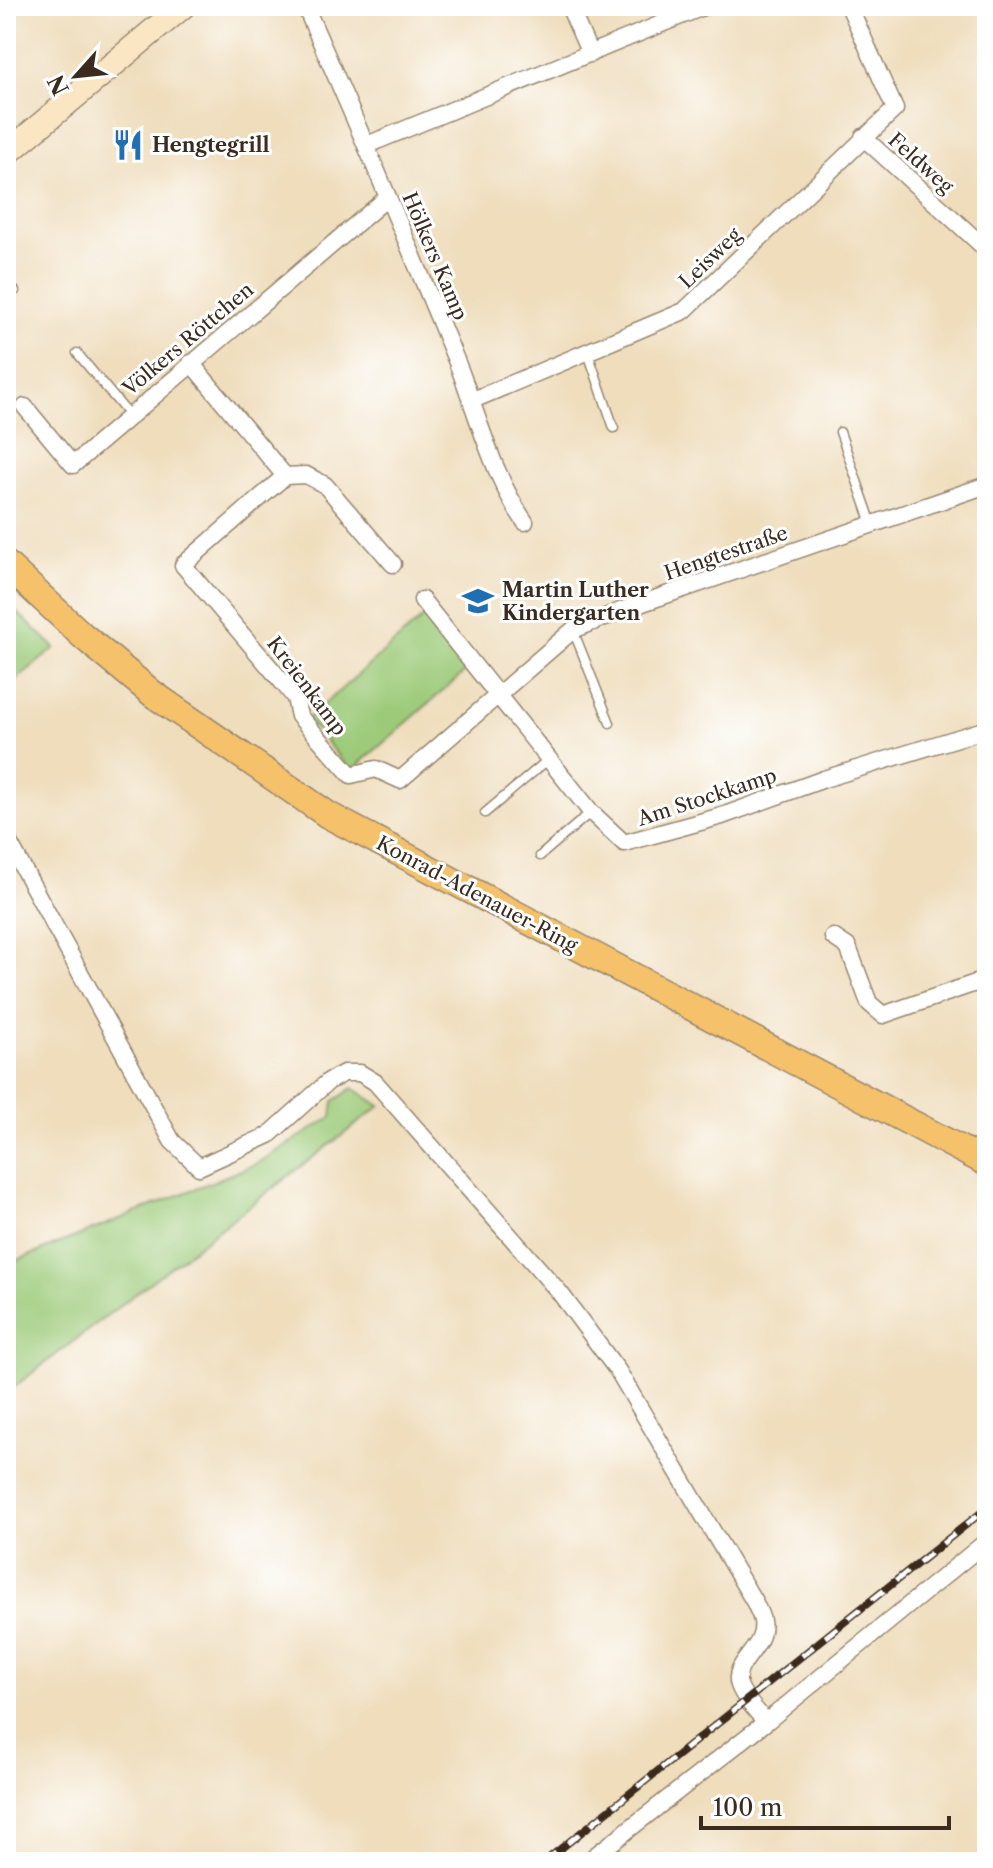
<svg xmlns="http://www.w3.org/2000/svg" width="993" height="1868" font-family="'Libre Caslon Text',serif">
  <rect width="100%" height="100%" fill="#fff"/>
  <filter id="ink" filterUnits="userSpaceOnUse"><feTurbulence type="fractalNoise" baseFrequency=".0125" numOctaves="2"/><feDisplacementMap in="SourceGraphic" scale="16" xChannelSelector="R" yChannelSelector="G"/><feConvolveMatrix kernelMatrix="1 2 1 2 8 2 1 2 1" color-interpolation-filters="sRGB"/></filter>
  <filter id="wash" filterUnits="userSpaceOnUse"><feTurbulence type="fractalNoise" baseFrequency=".006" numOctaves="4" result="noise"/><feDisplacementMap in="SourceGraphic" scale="32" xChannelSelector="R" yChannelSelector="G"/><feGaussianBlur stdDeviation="1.8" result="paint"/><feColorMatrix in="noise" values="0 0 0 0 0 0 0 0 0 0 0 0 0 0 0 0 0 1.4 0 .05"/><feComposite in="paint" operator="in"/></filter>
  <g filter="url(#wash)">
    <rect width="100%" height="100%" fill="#efddbc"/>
    <path fill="#9cca78" stroke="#6c7a4b" stroke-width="2" d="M6,602l49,46 -49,40z
      M431,611l43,53 -123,107 -44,-52z
      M353,1088l27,18 -374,287v-128l250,-101 76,-47 2,-16z"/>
  </g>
  <g filter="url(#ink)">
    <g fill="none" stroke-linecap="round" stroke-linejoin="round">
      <defs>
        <path id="lane" d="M6,281l9,10
          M77,353l52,62
          M588,353l26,75
          M840,432l32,92
          M573,630l37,93
          M485,813l65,-55
          M540,856l51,-44"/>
        <path id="street" d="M305,6c52,117 102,235 151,354 22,54 36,115 69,162
          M569,6l21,48
          M863,137l124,113
          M367,145l338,-139
          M191,363l94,113
          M473,400l211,-89 211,-202 -46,-103
          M25,407l48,58 315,-268
          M393,564l-68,-79 -19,-10 -21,1 -102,89 101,119 11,14 4,18 52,59 25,-6 24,11 173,-150 55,-22 359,-123
          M422,600l169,212 33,31 98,-27 102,-37 163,-50
          M6,837l166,304 27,26 70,-32 60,-54 15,-8h16l15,9 185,211 58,78 137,232c2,5 6,12 7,18 5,28 -31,41 -23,64 5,14 18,26 27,37
          M833,937l15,10 21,56 14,12 104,-36
          M587,1862l179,-140 221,-181"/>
        <path id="secondary" d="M6,154l177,-148"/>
        <path id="primary" d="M6,564l77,72 70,58 175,121 659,348"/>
      </defs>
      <use href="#lane" stroke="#95846d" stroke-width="11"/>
      <use href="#street" stroke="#95846d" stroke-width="19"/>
      <use href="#secondary" stroke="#95846d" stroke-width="27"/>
      <use href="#primary" stroke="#95846d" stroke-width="29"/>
      <use href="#lane" stroke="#fff" stroke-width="8"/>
      <use href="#street" stroke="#fff" stroke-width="16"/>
      <use href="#secondary" stroke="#fbe6c4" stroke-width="24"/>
      <use href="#primary" stroke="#f5c16b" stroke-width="26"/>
      <defs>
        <path id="rail" d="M544,1862l443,-354"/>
      </defs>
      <use href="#rail" stroke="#3b2a1e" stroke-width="8"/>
      <use href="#rail" stroke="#fff" stroke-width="5" stroke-dasharray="15" stroke-linecap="butt"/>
    </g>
  </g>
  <defs>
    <symbol id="restaurant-bare" viewBox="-9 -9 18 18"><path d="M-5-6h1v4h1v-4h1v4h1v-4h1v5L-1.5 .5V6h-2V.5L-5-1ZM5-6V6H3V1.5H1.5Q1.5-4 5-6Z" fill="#1f6fb2" stroke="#fff" stroke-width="2.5" paint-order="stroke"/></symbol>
    <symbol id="school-bare" viewBox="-9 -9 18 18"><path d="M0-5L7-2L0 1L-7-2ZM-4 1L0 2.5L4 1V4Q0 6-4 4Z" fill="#1f6fb2" stroke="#fff" stroke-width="2.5" paint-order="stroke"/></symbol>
  </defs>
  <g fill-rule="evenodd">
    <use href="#restaurant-bare" x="106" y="123" width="44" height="44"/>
    <use href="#school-bare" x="456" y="579" width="44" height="44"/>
  </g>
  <g text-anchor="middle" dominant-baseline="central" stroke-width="6" stroke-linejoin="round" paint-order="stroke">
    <g font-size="20" font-weight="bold" fill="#3b2a1e" stroke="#fff" text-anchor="start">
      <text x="152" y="145">Hengtegrill</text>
      <text x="502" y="590">Martin Luther<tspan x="502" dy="23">Kindergarten</tspan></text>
    </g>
    <g font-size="20" fill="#3b2a1e" stroke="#fff">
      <text transform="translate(921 163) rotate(42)">Feldweg</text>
      <text transform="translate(435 256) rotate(67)">Hölkers Kamp</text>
      <text transform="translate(710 258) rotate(-44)">Leisweg</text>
      <text transform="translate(188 339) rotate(-40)">Völkers Röttchen</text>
      <text transform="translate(726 553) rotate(-19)">Hengtestraße</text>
      <text transform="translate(307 686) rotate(53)">Kreienkamp</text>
      <text transform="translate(707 797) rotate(-18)">Am Stockkamp</text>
      <text transform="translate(477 894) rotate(28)">Konrad-Adenauer-Ring</text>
    </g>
  </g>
  <rect width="993" height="1868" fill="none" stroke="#fff" stroke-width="32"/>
  <g transform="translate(76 76) rotate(243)" stroke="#ffffff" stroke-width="6" paint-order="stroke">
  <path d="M0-6L14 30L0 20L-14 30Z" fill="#3b2a1e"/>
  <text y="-12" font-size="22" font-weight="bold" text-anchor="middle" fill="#3b2a1e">N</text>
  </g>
  <path d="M701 1816v12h248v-12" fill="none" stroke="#3b2a1e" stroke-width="4"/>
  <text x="713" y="1816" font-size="24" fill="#3b2a1e" stroke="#ffffff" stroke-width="6" paint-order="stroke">100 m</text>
</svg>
